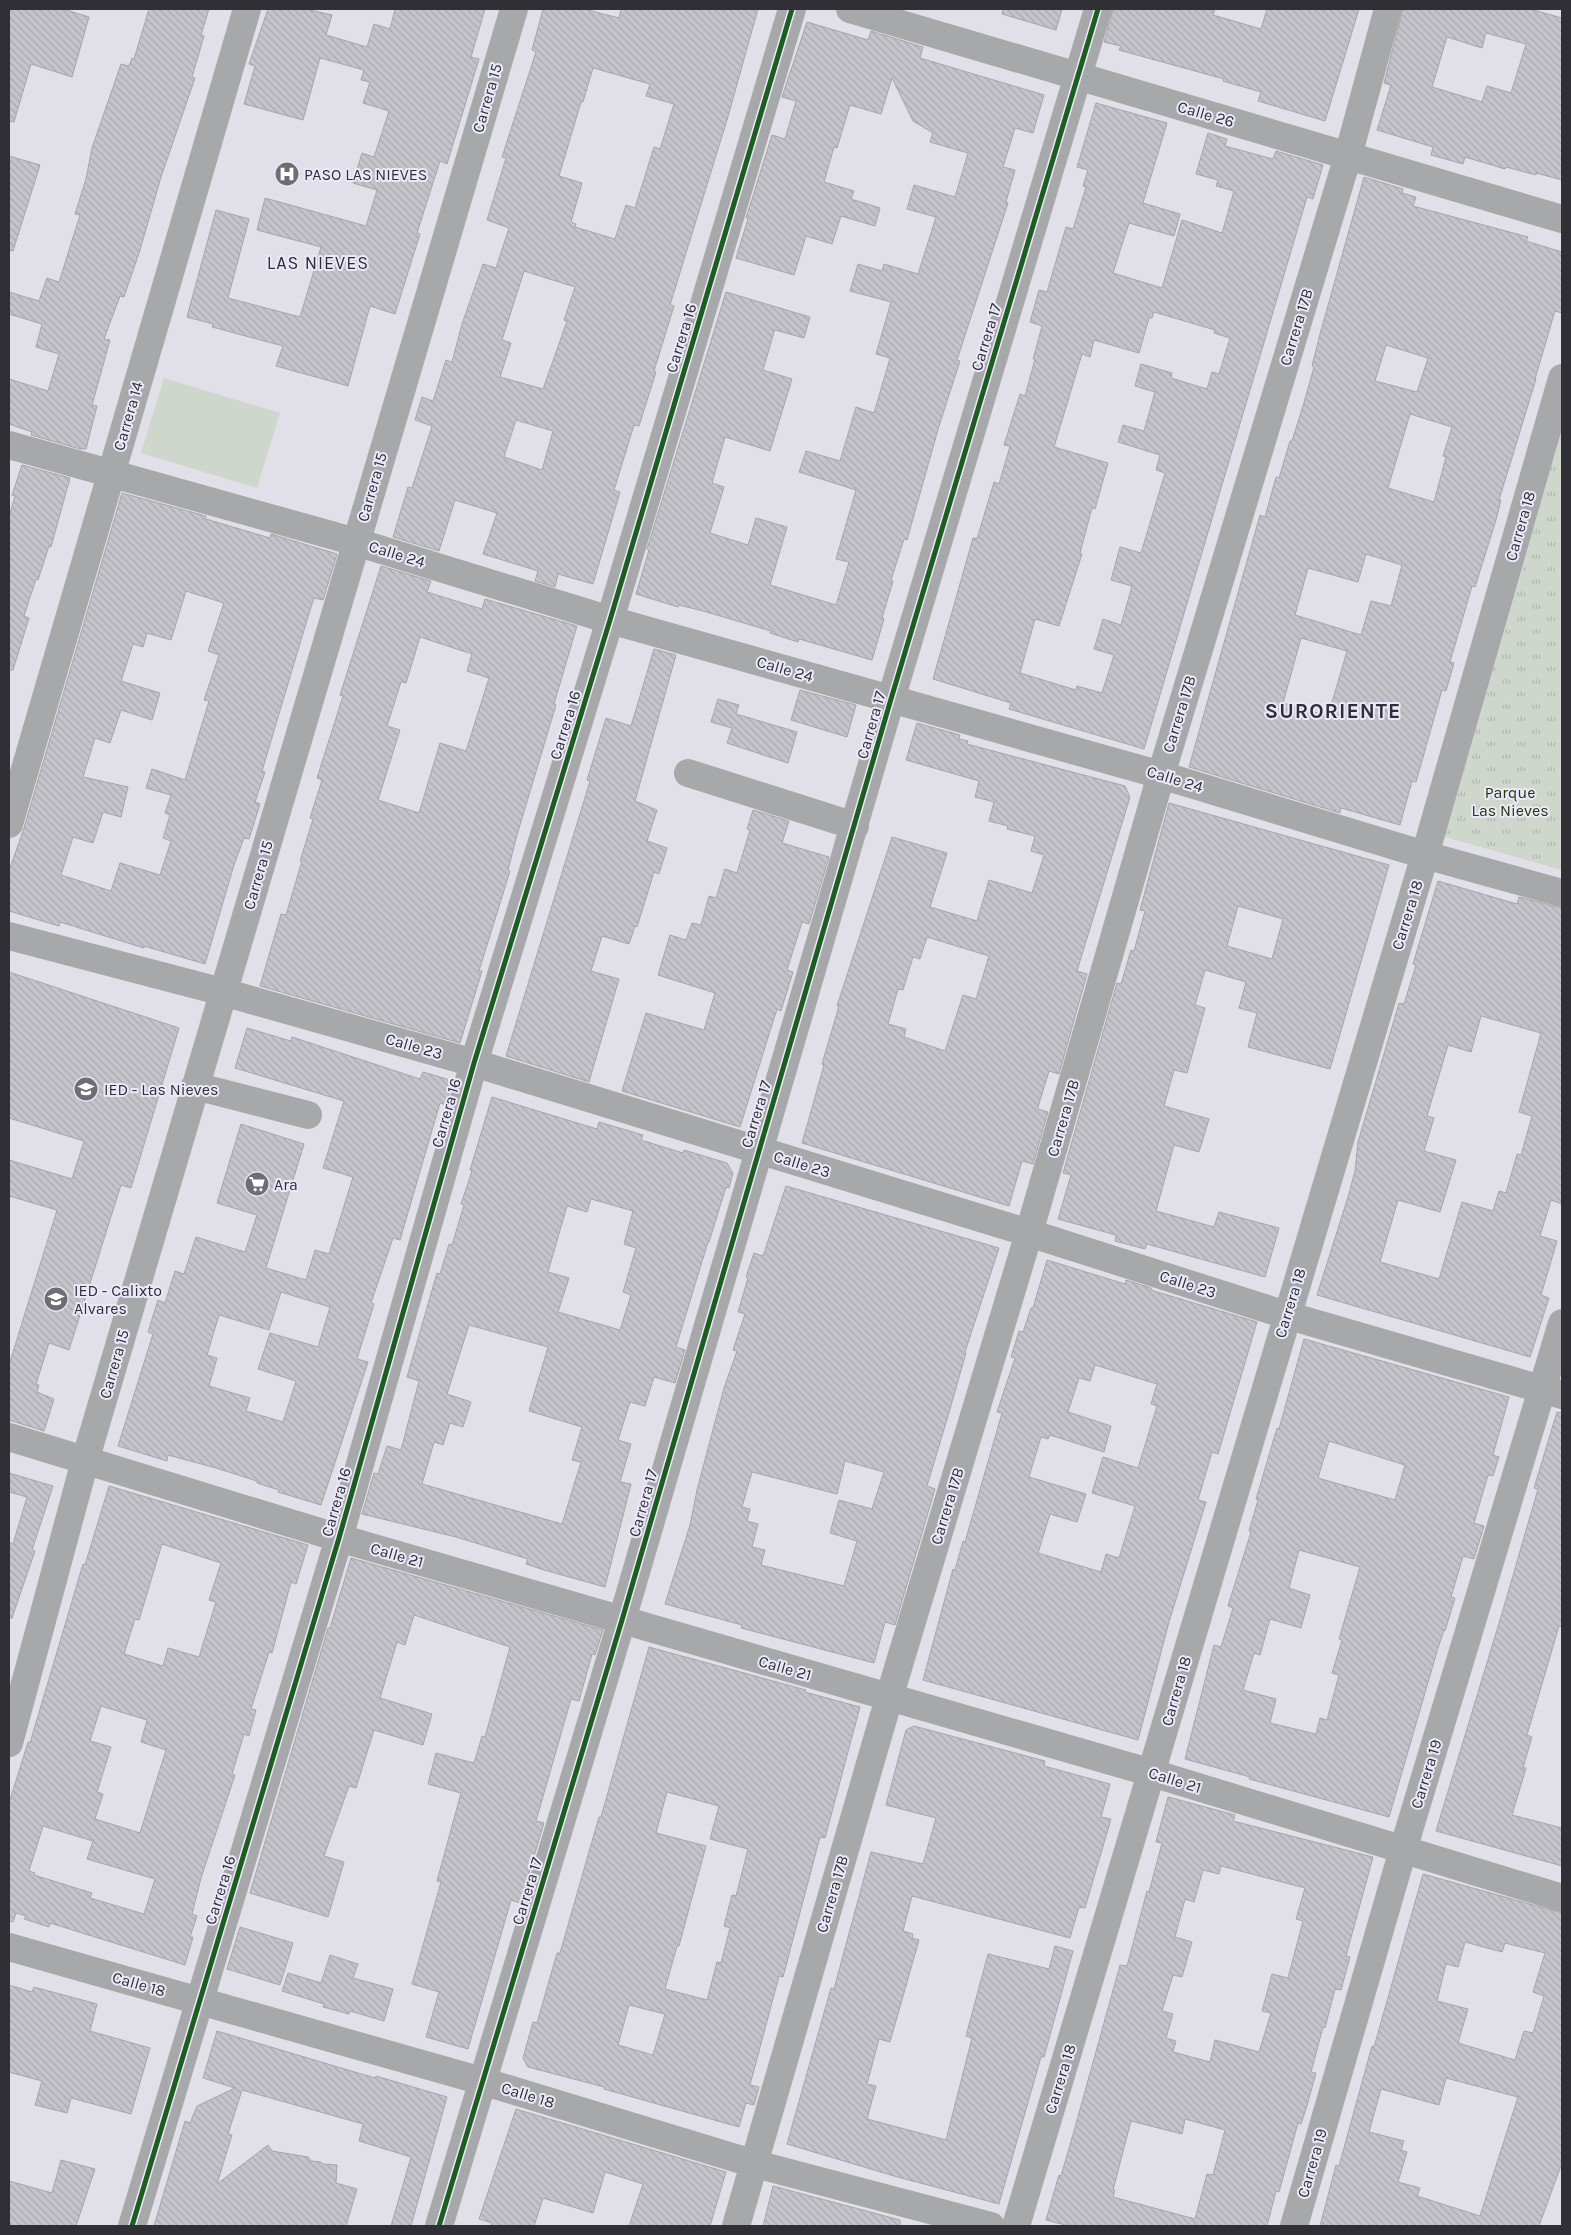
<svg xmlns="http://www.w3.org/2000/svg" width="1571" height="2235" font-family="Karla,sans-serif">
  <defs>
    <pattern id="park-tufts" width="24" height="20" patternUnits="userSpaceOnUse" patternTransform="scale(1.25)"><rect width="24" height="20" fill="#cfd6cb"/><path d="M3 7l-1-3M5 7V3M7 7l1-3M15 17l-1-3M17 17v-4M19 17l1-3" fill="none" stroke="#b2b8af"/></pattern>
    <pattern id="building-back-hatch" width="6" height="6" patternUnits="userSpaceOnUse" patternTransform="scale(1.25)"><rect width="6" height="6" fill="#c6c4cb"/><path d="M-1 5l2 2M0 0l6 6M5-1l2 2" fill="none" stroke="#aaa9af"/></pattern>
  </defs>
  <rect width="100%" height="100%" fill="#e1e0e8"/>
  <path fill="url(#park-tufts)" d="M1562,430v440l-117,-33z"/>
  <path fill="#cfd6cb" d="M164,378l116,35 -23,75 -116,-35z"/>
  <path fill="url(#building-back-hatch)" stroke="#a6a5ab" fill-rule="evenodd" d="M9,9h54l26,8 -17,60 -41,-13 -17,58 -5,-1z
    M149,9h60l-8,26 3,1 -12,41 3,1 -34,99 -21,73 -16,47 -4,-1 -16,43 6,1 -18,65 5,1 -11,43h-6l-49,-14 1,-3 -23,-8v-45l39,12 11,-37 -23,-7 6,-23 -33,-10v-22l30,9 8,-23 12,4 21,-67 -5,-1 11,-35 6,-31 29,-84 8,2 3,-8 2,1z
    M268,9h38l26,6 -6,20 41,12 7,-23 16,5 5,-20h90l-14,48 8,2 -32,105 -7,-3 -23,72 3,1 -25,80 -25,-8 -22,80 -72,-20 7,-20 -71,-19 1,-3 -26,-7 29,-107 33,9 -21,79 72,19 21,-70 -64,-17 8,-32 101,28 11,-36 -24,-7 9,-30 12,4 15,-46 -26,-8 7,-21 -9,-2 3,-10 -44,-12 -17,62 -59,-16 11,-38 -6,-2z
    M543,9h41l35,9 2,-9h137l-31,111 -57,185 4,1 -20,65 2,1 -17,54 -5,-1 -20,65 6,2 -27,92 -35,-10 -3,13 -20,-6 3,-10 -55,-17 14,-41 -42,-13 -16,51 -46,-14 15,-50 4,1 20,-62 -17,-6 7,-23 11,4 13,-41 6,2 10,-38 21,-60 13,4 13,-40 -22,-8 19,-62 -4,-1 34,-105 -4,-2zM593,68l57,16 -4,12 28,8 -14,45 -6,-2 -19,61 -9,-3 -11,34 -40,-12 1,-3 -5,-2 11,-39 -23,-7 22,-74h2zM524,271l51,16 -11,33 3,1 -24,68 -43,-12 11,-34 -9,-3zM516,420l37,11 -11,39 -38,-13z
    M1003,9h59l-6,21 -54,-16z
    M1113,9h102l-2,6 48,14 6,-20h92l-34,112 -67,-20 3,-9 -38,-11 1,-2 -105,-29 2,-4 -17,-4z
    M1403,9h127l32,9v162l-26,-7v2l-30,-8 -1,2 -40,-12 -2,7 -32,-9 2,-8 -56,-17 14,-45 -7,-2zM1486,33l40,11 -15,49 -24,-7 -5,16 -50,-15 15,-50 35,11z
    M807,22l61,18 3,-9 52,16 -3,11 124,37 -11,38 -18,-5 -12,39 12,3 -9,32 2,1 -51,157 3,1 -21,65 -32,114 -3,-1 -13,41 2,1 -11,37 2,1 -12,41 -73,-21 -1,3 -28,-9 1,-2 -68,-20 -24,-6 -1,2 -42,-13 13,-44 -2,-1 79,-257 84,25 -6,21 -29,-8 -1,2 -11,38 29,9 -22,72 -45,-14 -13,46 12,4 -14,46 38,12 8,-27 31,9 -17,58 66,20 13,-43 -13,-3 20,-69 -57,-18 7,-21 34,10 16,-54 18,6 16,-55 -14,-4 15,-52 -41,-11 8,-27 24,7 2,-7 34,10 18,-57 -29,-8 7,-24 41,12 13,-44 -38,-11 3,-9 -20,-12 -21,-43 -11,36 -31,-9 -13,43 -3,-1 -10,35 30,9 -3,8 29,9 -5,18 -34,-10 -9,28 -26,-8 -12,39 -58,-17 12,-39 -2,-1 26,-83 13,4 11,-38 -14,-4z
    M1096,103l71,20 -24,80 37,11 -6,22 -45,-13 -16,50 49,15 20,-68 40,13 12,-42 -18,-5 2,-6 -22,-6 12,-41 19,6 -2,7 48,13 3,-8 47,14 -10,34 -6,-2 -163,552 -135,-40 2,-6 -78,-24 40,-141 4,1 17,-57 5,2 11,-38 -6,-1 16,-51 5,2 10,-37h-2l9,-33 -12,-4 9,-32 8,2 19,-65 7,2 13,-42 -3,-1 5,-16 -11,-3zM1154,312l61,18 -1,3 16,5 -11,36 -7,-2 -5,17 -36,-11 1,-5 -31,-9 -6,22 20,6 -11,39 -21,-6 -5,17 42,13 -4,15 9,3 -24,80 -21,-6 -9,33 21,6 -11,39 -18,-6 -9,30 20,6 -12,38 -25,-7 -1,4 -56,-17 15,-54 24,7 23,-72 -2,-1 12,-45 3,1 13,-46 -54,-16 28,-93 8,3 4,-17 45,13 10,-35h3z
    M9,156l31,9 -27,86 -4,-1z
    M1364,177l39,12 -1,4 14,4 -3,9 115,31 -2,4 36,11v61l-7,-2 -20,68h1l-37,121h2l-5,20 -21,67 -3,-1 -15,52 -7,24 4,1 -8,28 -4,-1 -26,92 -4,-1 -12,44 -59,-17 -1,5 -151,-46 71,-252 5,2 11,-40 3,1 11,-37h2l11,-35 11,-39 -2,-1 8,-32zM1386,345l42,13 -11,34 -42,-11zM1410,414l42,13 -9,29 3,1 -12,45 -46,-14zM1366,554l36,11 -11,41 -20,-5 -10,34 -66,-20 13,-47 50,14zM1301,638l46,13 -19,65 -45,-13z
    M22,465l48,13 -19,69 -2,-1 -11,34 -2,-1 -12,37 5,2 -16,52h-4v-153l6,-21 -3,-1z
    M122,493l84,23v3l64,19 1,-4 66,20 -14,46 -9,-2 -7,22 -45,151 3,1 -10,30 5,2 -11,35 -5,-1 -10,27 -29,99 -61,-18v2l-84,-26 -1,4 -50,-15v-40l15,-43zM186,591l38,12 -16,48 11,4 -15,45 5,1 -24,79 -33,-11 -6,19 25,7 -6,18 5,2 -7,23 8,3 -11,34 -40,-12 -9,28 -50,-16 12,-38 20,6 10,-31 18,5 7,-30 -45,-10 12,-39 15,5 11,-33 31,10 8,-27 -39,-12 12,-37 10,3 4,-14 24,7z
    M381,566l50,15 -4,11 55,17 3,-10 92,27 -23,78 2,1 -39,130 -9,35 2,1 -31,100h3l-22,72 -200,-57 21,-72 5,1 16,-54h-2l13,-42 -3,-1 12,-38 -5,-2 26,-82 -3,-1zM420,637l52,17 -5,17 22,7 -23,73 -26,-8 -21,70 -41,-13 22,-70 -13,-4 14,-44 5,1z
    M654,649l22,6 -41,146 22,9 -10,31 20,7 -8,26 -5,-2 -17,55 -2,-1 -6,18 -27,-8 -11,35 28,8 -30,103 -83,-26 84,-275 -3,-1 19,-62 25,8z
    M800,690l56,15 -9,32 -56,-17z
    M718,699l21,6 -3,9 61,18 -9,31 -61,-20 5,-15 -21,-6z
    M917,723l43,12 -1,4 9,2 -1,3 158,42 5,11 -53,174 10,3 -28,100 -10,-3 -11,36v2l10,3 -15,52 -11,-3 -13,45 -207,-63 22,-78 -2,-1 17,-58h-2l55,-169 55,16 -17,54 47,14 12,-41 43,13 12,-38 -13,-4 4,-15 -28,-7 1,-3 -19,-5 5,-19 -19,-5 4,-16 -73,-21zM927,937l62,19 -13,43 -13,-4 -18,56 -41,-14 2,-8 -18,-5 10,-35 5,1 10,-33 7,2z
    M1169,803l220,62 -59,204 -82,-22 9,-34 -18,-5 7,-26 -41,-12 -10,35 10,3 -18,65 -13,-3 -10,36 45,13 -10,33 -25,-7 -18,66 58,16 5,-15 60,16 -14,49 -118,-33 -2,5 -30,-8 1,-6 -58,-16 13,-44 -8,-2 54,-190 4,1 10,-34 3,1 11,-40 -5,-1zM1238,906l45,13 -11,40 -45,-13z
    M753,810l36,11 -7,22 47,14 -20,67 -7,-2 -15,48 6,2 -12,39 -4,-2 -37,118 -118,-36 24,-78 58,17 11,-37 -57,-18 12,-40 16,5 6,-17 9,2 8,-29 7,2 9,-29 12,4 13,-43 -3,-1z
    M1438,881l79,23 2,-7 43,11v296l-11,-4 -11,36 17,5 -16,54 8,3 -19,59 -213,-62 31,-98 7,-26 3,-29 41,-139 5,1 12,-39 -3,-1zM1481,1016l60,17 -22,79 13,4 -11,39 -4,-1 -11,39 -7,-2 -6,20 -31,-9 -23,77 -59,-17 18,-62 42,12 16,-52 -32,-9 10,-33 -7,-2 21,-71 23,7z
    M9,972l170,56 -48,160 -10,-3 -52,165 -20,-7 -13,41 3,1 -2,7 17,7 -10,32 -35,-11v-55l48,-155 -48,-14v-36l63,19 12,-38 -75,-23z
    M247,1028l44,13 1,-4 128,42 3,-7 24,7 4,7 -5,19 -6,-2 -40,137 -7,-2 -22,65 3,1 -17,55 11,3 -47,143 -43,-13 1,-2 -22,-7v-2l-41,-13 -48,-13 -1,6 -49,-15 35,-112 -5,-2 10,-32 7,3 10,-32 9,3 12,-37 49,15 12,-37 -40,-12 24,-79 63,20 -38,124 40,12 9,-30 14,4 24,-77 -30,-9 21,-67 -109,-33zM281,1292l49,15 -12,40 -48,-14 -12,36 38,12 -13,41 -37,-11 4,-13 -41,-12 8,-28 -10,-3 12,-40 50,15z
    M492,1097l105,32 2,-7 44,13 -2,5 42,13 1,-3 43,13 6,10 -4,15 -3,-1 -17,55h-1l-32,105 9,3 -10,33 -21,-6 -9,29 -15,-4 -12,38 13,4 -11,38 11,2 -26,103 -61,-17 -18,-6 2,-5 -72,-22 -94,-23 12,-41 4,1 9,-28 14,4 18,-69 -12,-4 30,-104 3,1 9,-30 3,1 12,-40 -3,-1 11,-33 -2,-1zM591,1199l42,12 -9,33 12,4 -13,44 8,3 -11,35 -62,-18 11,-34 -21,-6 19,-66 20,6zM469,1325l79,22 -19,64 53,16 -10,33 9,2 -19,62 -140,-40 12,-42 9,3 7,-22 13,4 8,-25 -24,-8z
    M786,1186l213,62 -34,104 1,1 -18,63 -21,70 8,3 -40,136 -10,-3 -11,41 -133,-35 1,-3 -77,-21 25,-79 7,-35 27,-102 13,-37 -4,-1 12,-36 -7,-2 10,-34 -2,-1 8,-24 9,3zM845,1461l39,11 -12,37 -33,-9 -9,33 27,8 -13,45 -83,-21 4,-15 -13,-3 6,-23 -11,-3 3,-12 -8,-2 10,-35 85,22z
    M1047,1260l78,24 1,-4 25,8v2l106,32 -39,132 -6,-2 -14,48 8,2 -37,120 -31,118 -215,-60 30,-111 2,1 8,-29 2,1 37,-129 -5,-1 18,-54 -4,-1 8,-26 4,1 8,-24h2zM1095,1365l62,19 -6,20 6,2 -19,62 -35,-11 -11,36 43,13 -16,52 -13,-4 -5,18 -63,-19 12,-39 27,8 9,-28 -57,-17 12,-40 7,2 2,-4 54,17 7,-26 -43,-14 11,-34 11,3z
    M1304,1339l205,58 -16,58 6,2 -6,19 -5,-1 -14,48 10,3 -10,33 -11,-3 -12,41 4,1 -10,33 -1,-1 -6,18 -49,169 -140,-38 1,-2 -65,-18 29,-114 7,2 12,-39 -5,-2 23,-74 -2,-1 9,-31 -2,-1 21,-71 2,1zM1329,1441l76,24 -10,35 -77,-22zM1299,1550l61,17 -21,72 3,1 -10,33 7,2 -12,45 -7,-2 -4,16 -46,-11 6,-24 -33,-9 11,-37 6,2 10,-36 31,9 9,-33 -21,-7z
    M1557,1412l5,1v214l-3,-1 -32,109 5,2 -9,31h3l-14,47 50,13v38l-126,-35 67,-221 35,-121 -4,-1z
    M9,1473l44,13 -21,64 3,1 -23,67h-3v-76l4,2 14,-47 -18,-5z
    M109,1486l199,59 -12,39 -5,-2 -19,71 -3,-1 -18,57 5,1 -7,26 -5,-2 -12,40 3,1 -34,103 -9,36 5,2 -7,21h3l-8,28 -135,-42 -1,4 -25,-8 2,-3 -10,-3 -3,9 -4,-1v-118l19,-61 2,1 53,-179 2,1zM162,1544l59,19 -12,37 7,2 -17,55 -31,-9 -5,18 -39,-12 11,-35 4,1zM101,1706l46,14 -6,22 25,8 -26,83 -45,-14 8,-25 -6,-2 14,-45 -21,-6zM43,1826l50,15 -6,18 68,20 -11,35 -54,-16 2,-5 -58,-18 1,-2 -6,-2z
    M351,1558l252,72 -8,25 -3,-1 -13,47 -8,-2 -35,122 8,2 -24,80 -9,-3 -43,149 -42,-12 13,-45 -27,-8 29,-102 -4,-1 24,-88 -33,-9 8,-31 38,10 8,-27 3,1 25,-90 -96,-32 -9,30 -8,-3 -17,56 52,16 -9,31 -49,-15 -18,58 -7,-2 -25,70 20,6 -16,55 -78,-24 78,-265h2z
    M649,1647l157,43 -1,2 55,15 -35,131 -5,-1 -37,140 -4,-1 -29,109 9,2 -5,18 -8,-2 -7,24 -135,-38v-2l-76,-20 -5,-9 10,-36 4,1 20,-70h3l39,-136h2zM667,1792l52,14 -9,33 38,10 -12,47 -4,-1 -8,31 6,2 -9,35 -4,-1 -10,38 -42,-11 12,-43h2l27,-100 -50,-13zM629,2005l36,9 -12,41 -35,-10z
    M914,1726l131,35 -1,5 66,18 -9,33 10,2 -26,89 -6,-1 -9,31 -158,-42 -9,35 10,3 -1,4 7,2 -29,102 -11,-3 -12,45 9,2 -9,33 79,21 26,-102 -6,-2 22,-82 61,15 6,-23 18,5 -29,106h-3l-42,147 -105,-28 -107,-32 44,-156 3,1 37,-137 52,12 13,-46 -50,-13 20,-75z
    M1168,1797l67,18 -2,6 140,36 -27,99 4,1 -9,33 -6,-1 -10,39 -2,-1 -12,45 5,1 -10,36 -5,15 -3,-1 -19,69 -3,-1 -9,35h-198l-23,-6 13,-45 2,1 13,-45 46,-166 7,1 20,-75 2,1 13,-49 -6,-1zM1221,1866l84,22 -9,31 7,2 -15,57 -16,-4 -10,37 9,2 -12,39 -44,-12 -5,22 -37,-10 3,-11 -10,-3 7,-24 -11,-3 11,-36 9,2 10,-35 -17,-5 10,-38 9,3 9,-32 16,4zM1185,2119l40,11 -12,45 -6,-1 -12,45 -82,-22 2,-7h-2l18,-69 51,13z
    M1423,1874l139,39v250l-23,63h-219l16,-61 3,1 33,-120 2,1zM1465,1942l37,10 3,-9 40,10 -12,39 11,4 -11,37 -9,-2 -9,29 -57,-17 10,-34 -31,-8 9,-37 12,3zM1446,2078l72,19 -38,119 -63,-20 3,-8 -22,-6 9,-30 -6,-2 3,-9 -35,-9 12,-43 58,16z
    M240,1927l53,16 -13,42 -53,-16z
    M330,1955l28,9 -5,14 40,11 -9,32 -34,-10 -1,3 -26,-7 1,-3 -42,-13 6,-18 33,10z
    M9,1985l23,7 2,-5 63,17 -7,27 60,17 -19,66 -60,-16 -4,15 -32,-8 7,-24 -33,-9z
    M217,2031l158,47 1,-2 71,21 -36,129h-20l20,-69 -52,-16 4,-17 -121,-34 -14,44 4,1 -15,49 51,-39 4,6 36,6 3,4 10,1 2,2 14,1 -1,18 21,6 -11,37h-192l31,-105 5,2 7,-17 38,-18 -32,-10z
    M516,2109l210,63 -16,54h-81l14,-42 -38,-12 -12,41 -50,-15 -9,28h-43l1,-3 -13,-4z
    M61,2160l34,9 -19,57h-67v-45l43,12z
    M773,2186l127,34v6h-137z"/>
  <g fill="none" stroke-linecap="round" stroke-linejoin="round">
    <path stroke="#a7a8aa" stroke-width="28" d="M850,9l712,210
      M9,445l347,97 254,78 551,155 264,80 137,38
      M688,773l167,53
      M9,824l238,-815
      M9,936l214,56 251,71 555,170 257,82 276,80
      M195,1086l113,29
      M9,1437l330,101 813,235 410,125
      M9,1743l76,-282 429,-1452
      M9,1947l473,134 273,83 236,62
      M132,2226l207,-688 135,-475 136,-443 182,-611
      M439,2226l183,-606 269,-921 207,-690
      M736,2226l153,-528 140,-465 132,-458 187,-619 40,-147
      M1016,2226l409,-1371 137,-477
      M1294,2226l109,-376 159,-527"/>
    <defs>
      <path id="cycleway" d="M132,2226l207,-688 135,-475 136,-443 182,-611
        M439,2226l183,-606 269,-921 207,-690"/>
    </defs>
    <use href="#cycleway" stroke="#ebe9f9" stroke-width="8"/>
    <use href="#cycleway" stroke="#1b5e20" stroke-width="5"/>
  </g>
  <defs>
    <symbol id="hospital-disc" viewBox="-11 -11 22 22"><circle r="9.5" fill="#6e6d74" stroke="#ebe9f9"/><path d="M-5-5h3v3.5h4V-5h3V5h-3V1.5h-4V5h-3Z" fill="#fff"/></symbol>
    <symbol id="school-disc" viewBox="-11 -11 22 22"><circle r="9.5" fill="#6e6d74" stroke="#ebe9f9"/><path d="M0-5L7-2L0 1L-7-2ZM-4 1L0 2.5L4 1V4Q0 6-4 4Z" fill="#fff"/></symbol>
    <symbol id="supermarket-disc" viewBox="-11 -11 22 22"><circle r="9.5" fill="#6e6d74" stroke="#ebe9f9"/><path d="M-6-5.5h2.5l.6 2H6L4.5 2H-2.5L-4.4-4H-6ZM-1.5 3.2a1.3 1.3 0 1 0 .1 0ZM3 3.2a1.3 1.3 0 1 0 .1 0Z" fill="#fff"/></symbol>
  </defs>
  <g fill-rule="evenodd">
    <use href="#hospital-disc" x="273" y="160" width="28" height="28"/>
    <use href="#school-disc" x="72" y="1075" width="28" height="28"/>
    <use href="#supermarket-disc" x="243" y="1170" width="28" height="28"/>
    <use href="#school-disc" x="42" y="1285" width="28" height="28"/>
  </g>
  <g text-anchor="middle" dominant-baseline="central" stroke-width="4" stroke-linejoin="round" paint-order="stroke">
    <g font-size="16" fill="#302f35" stroke="#ebe9f9">
      <text transform="translate(487 98) rotate(-74)">Carrera 15</text>
      <text transform="translate(1206 114) rotate(16)">Calle 26</text>
      <text transform="translate(1296 327) rotate(-73)">Carrera 17B</text>
      <text transform="translate(986 337) rotate(-73)">Carrera 17</text>
      <text transform="translate(681 338) rotate(-73)">Carrera 16</text>
      <text transform="translate(128 416) rotate(-74)">Carrera 14</text>
      <text transform="translate(372 487) rotate(-74)">Carrera 15</text>
      <text transform="translate(1520 526) rotate(-74)">Carrera 18</text>
      <text transform="translate(397 554) rotate(17)">Calle 24</text>
      <text transform="translate(785 669) rotate(16)">Calle 24</text>
      <text transform="translate(1179 714) rotate(-73)">Carrera 17B</text>
      <text transform="translate(565 725) rotate(-73)">Carrera 16</text>
      <text transform="translate(871 725) rotate(-74)">Carrera 17</text>
      <text transform="translate(1175 779) rotate(17)">Calle 24</text>
      <text transform="translate(258 875) rotate(-74)">Carrera 15</text>
      <text transform="translate(1407 915) rotate(-73)">Carrera 18</text>
      <text transform="translate(414 1046) rotate(16)">Calle 23</text>
      <text transform="translate(446 1113) rotate(-74)">Carrera 16</text>
      <text transform="translate(756 1114) rotate(-73)">Carrera 17</text>
      <text transform="translate(1063 1118) rotate(-74)">Carrera 17B</text>
      <text transform="translate(802 1164) rotate(17)">Calle 23</text>
      <text transform="translate(1188 1284) rotate(18)">Calle 23</text>
      <text transform="translate(1290 1303) rotate(-73)">Carrera 18</text>
      <text transform="translate(114 1364) rotate(-74)">Carrera 15</text>
      <text transform="translate(336 1502) rotate(-74)">Carrera 16</text>
      <text transform="translate(643 1503) rotate(-74)">Carrera 17</text>
      <text transform="translate(947 1506) rotate(-73)">Carrera 17B</text>
      <text transform="translate(397 1555) rotate(16)">Calle 21</text>
      <text transform="translate(785 1668) rotate(16)">Calle 21</text>
      <text transform="translate(1176 1691) rotate(-74)">Carrera 18</text>
      <text transform="translate(1426 1774) rotate(-73)">Carrera 19</text>
      <text transform="translate(1175 1780) rotate(17)">Calle 21</text>
      <text transform="translate(220 1890) rotate(-73)">Carrera 16</text>
      <text transform="translate(527 1891) rotate(-73)">Carrera 17</text>
      <text transform="translate(832 1894) rotate(-74)">Carrera 17B</text>
      <text transform="translate(139 1984) rotate(16)">Calle 18</text>
      <text transform="translate(1060 2079) rotate(-73)">Carrera 18</text>
      <text transform="translate(528 2095) rotate(17)">Calle 18</text>
      <text transform="translate(1312 2163) rotate(-74)">Carrera 19</text>
    </g>
    <g font-size="16" fill="#302f35" stroke="#ebe9f9" text-anchor="start">
      <text x="304" y="174">PASO LAS NIEVES</text>
      <text x="104" y="1089">IED - Las Nieves</text>
      <text x="274" y="1184">Ara</text>
      <text x="74" y="1290">IED - Calixto<tspan x="74" dy="18">Alvares</tspan></text>
    </g>
    <g font-size="16" fill="#263704" stroke="#ebe9f9">
      <text x="1510" y="792">Parque<tspan x="1510" dy="18">Las Nieves</tspan></text>
    </g>
    <g font-size="18" letter-spacing="1" fill="#302f35" stroke="#ebe9f9">
      <text x="318" y="263">LAS NIEVES</text>
    </g>
    <g font-size="21" font-weight="bold" letter-spacing="1" fill="#302f35" stroke="#ebe9f9">
      <text x="1333" y="711">SURORIENTE</text>
    </g>
  </g>
  <rect width="1571" height="2235" fill="none" stroke="#302f35" stroke-width="20"/>
</svg>
